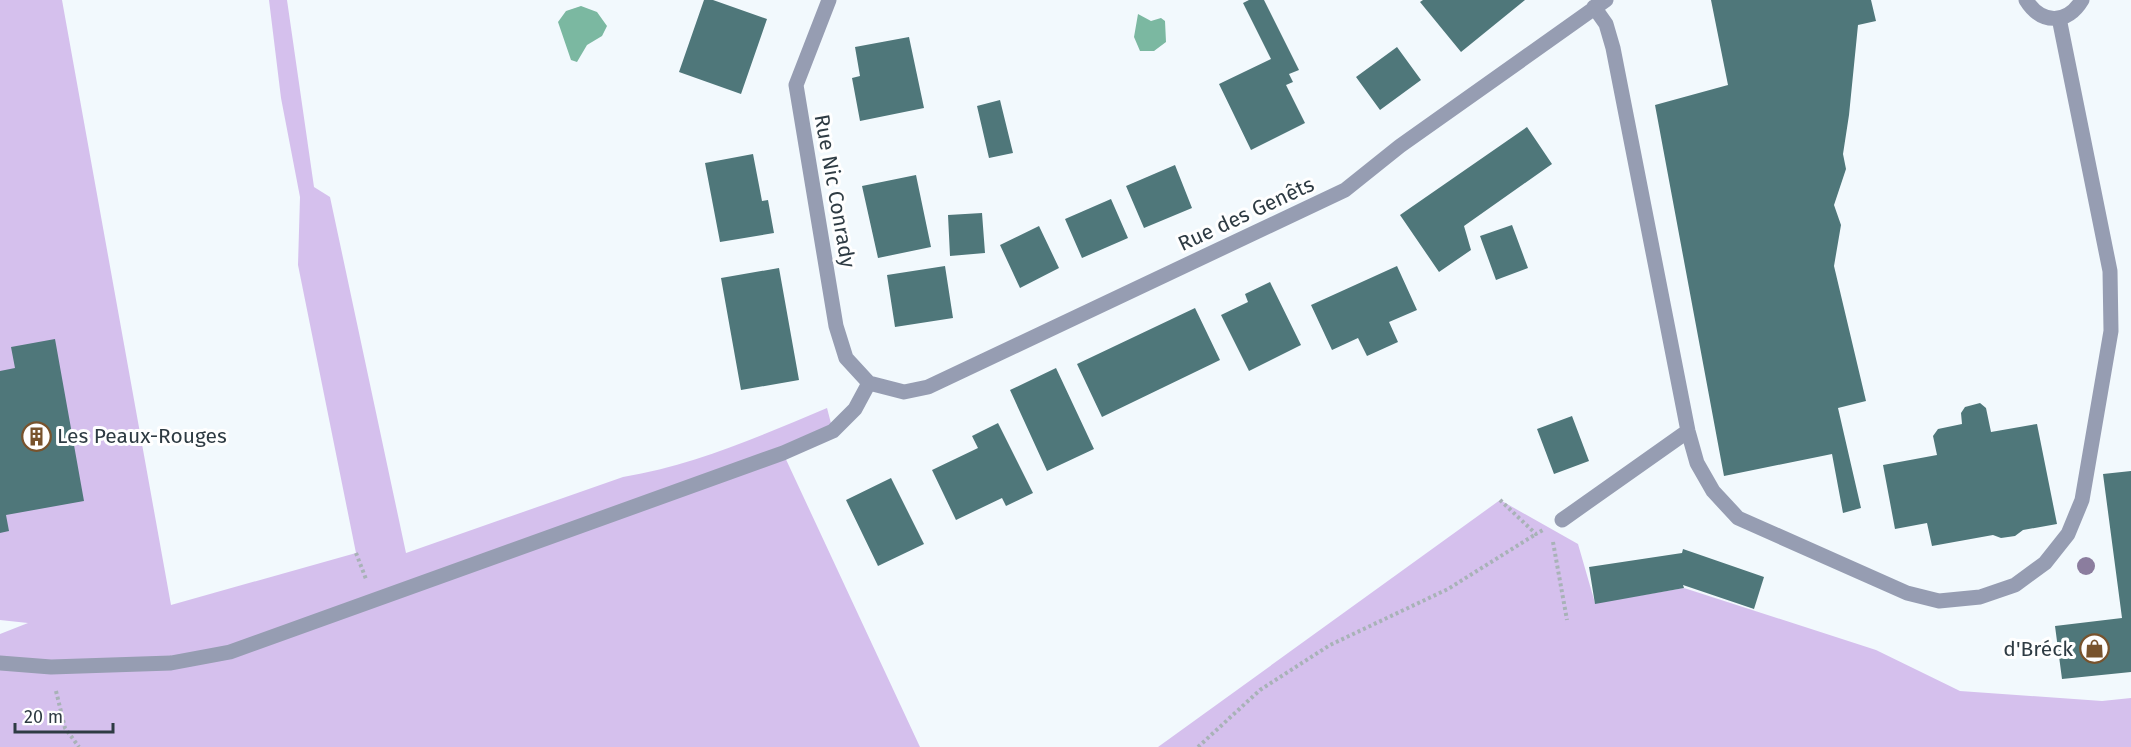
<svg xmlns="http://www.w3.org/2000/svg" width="2131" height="747" font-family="'Fira Sans',sans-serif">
  <rect width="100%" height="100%" fill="#f2f9fd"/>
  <path fill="#d5c0ed" d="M0,0h62l109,605 185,-52 -58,-288 2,-68 -19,-99 -12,-98h18l27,187 16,10 76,356 217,-76c72,-12 137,-41 204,-69l6,23 -50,22 137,294h-920v-113l28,-11 -28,-3z
    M1500,500l78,44 17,59 89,-15 192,62 84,41 142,10 29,-3v49h-973z"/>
  <path fill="#7bb8a1" d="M581,6l16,6 10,14 -5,10 -15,9 -10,17 -6,-2 -13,-38 8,-11z
    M1138,14l13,7 10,-3 4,3 1,21 -12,9h-14l-6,-14z"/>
  <path fill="#4f777a" d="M704,0h9l54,19 -26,75 -62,-22z
    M1249,0h15l35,70 -10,4 4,8 -7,3 19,38 -54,27 -32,-66 52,-25 -28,-56z
    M1423,0h102l-64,52 -41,-50z
    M1711,0h160l5,21 -18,4 -9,90 -6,39 3,15 -12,36 7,20 -7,41 32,135 -28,7 23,100 -18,5 -11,-59 -108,22 -69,-371 73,-20z
    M909,37l15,71 -64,13 -8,-43 8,-2 -5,-29z
    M1397,47l24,33 -41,30 -24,-33z
    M1000,100l13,53 -24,5 -12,-52z
    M1527,127l25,37 -88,62 7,24 -32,22 -39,-57z
    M753,154l9,47 6,-1 6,33 -54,9 -15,-79z
    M1175,165l17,43 -48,20 -18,-42z
    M916,175l15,72 -53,11 -16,-72z
    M1111,199l17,39 -46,20 -17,-39z
    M982,213l3,40 -35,3 -2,-41z
    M1512,225l16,43 -32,12 -16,-44z
    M1039,226l20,42 -39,20 -20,-43z
    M945,266l8,52 -58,9 -8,-52z
    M1397,266l20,44 -28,12 9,20 -31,14 -9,-18 -26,12 -21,-45z
    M779,268l20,112 -58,10 -20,-112z
    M1270,282l31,63 -52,26 -28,-56 27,-13 -3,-8z
    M1195,308l25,52 -118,57 -25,-53z
    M55,339l29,162 -78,14 3,16 -9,2v-162l15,-3 -4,-21z
    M1056,368l38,81 -47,22 -37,-81z
    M1980,403l6,5 5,24 46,-8 20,100 -34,6 -8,6 -14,2 -8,-3 -61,11 -5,-23 -32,6 -12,-64 54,-10 -4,-19 5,-7 24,-5 -1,-11 4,-6z
    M1572,416l17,45 -35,13 -17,-45z
    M998,423l35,70 -27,13 -4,-8 -46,22 -24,-50 46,-22 -6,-12z
    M2131,471v201l-69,7 -7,-53 67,-8 -19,-144z
    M891,478l33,66 -46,22 -32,-66z
    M1683,549l81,28 -10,32 -71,-24 1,3 -89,16 -6,-37 93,-14z"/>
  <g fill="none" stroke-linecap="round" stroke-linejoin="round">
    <path stroke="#a8b2b7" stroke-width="4" stroke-dasharray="3 3" stroke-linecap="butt" d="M1500,500l36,34 7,-4
      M1553,542l14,78
      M356,553l10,26
      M56,691l9,37 14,19
      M1198,747l62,-57 70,-45 118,-56 88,-55"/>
    <path stroke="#969db2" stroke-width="15" d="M829,0l-33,85 40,241 10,32 23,25
      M2026,0c15,24 41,25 56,0
      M1594,7l12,17 7,24 75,383 9,32 16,28 25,27 169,75 32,8 41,-4 35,-12 30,-22 23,-29 14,-34 29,-169 -1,-60 -51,-253
      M869,383l35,9 24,-5 417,-197 55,-44 206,-146
      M1562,520l126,-89
      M0,663l51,4 120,-4 59,-11 553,-199 50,-22 22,-22 14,-26"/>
  </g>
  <circle fill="#8b7d9e" cx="2086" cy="566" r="9"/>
  <defs>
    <symbol id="building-ring" viewBox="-11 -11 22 22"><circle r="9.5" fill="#fff" stroke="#78532d" stroke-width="1.5"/><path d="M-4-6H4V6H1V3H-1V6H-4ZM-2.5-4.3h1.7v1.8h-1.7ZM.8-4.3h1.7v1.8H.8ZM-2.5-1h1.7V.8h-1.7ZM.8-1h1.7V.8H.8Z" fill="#78532d"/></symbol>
    <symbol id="shop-ring" viewBox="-11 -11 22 22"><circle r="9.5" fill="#fff" stroke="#78532d" stroke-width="1.5"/><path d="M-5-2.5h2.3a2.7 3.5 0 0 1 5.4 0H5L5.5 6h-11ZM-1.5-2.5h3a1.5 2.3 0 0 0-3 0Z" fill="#78532d"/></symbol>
  </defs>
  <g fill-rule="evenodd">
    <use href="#building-ring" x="20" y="420" width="33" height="33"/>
    <use href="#shop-ring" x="2078" y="632" width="33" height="33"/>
  </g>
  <g text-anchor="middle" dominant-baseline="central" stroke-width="6" stroke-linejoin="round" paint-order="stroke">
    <g font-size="21" fill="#2e3b43" stroke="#fff">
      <text transform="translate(835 191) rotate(80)">Rue Nic Conrady</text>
      <text transform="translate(1246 214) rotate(-25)">Rue des Genêts</text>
    </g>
    <g font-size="21" fill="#2e3b43" stroke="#fff" text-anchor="start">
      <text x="57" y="436">Les Peaux-Rouges</text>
      <text x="2073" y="649" text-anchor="end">d'Bréck</text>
    </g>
  </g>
  <path d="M15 723v9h98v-9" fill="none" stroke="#2e3b43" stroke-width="3"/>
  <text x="24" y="723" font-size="18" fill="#2e3b43" stroke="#ffffff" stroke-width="4.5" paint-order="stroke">20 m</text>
</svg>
